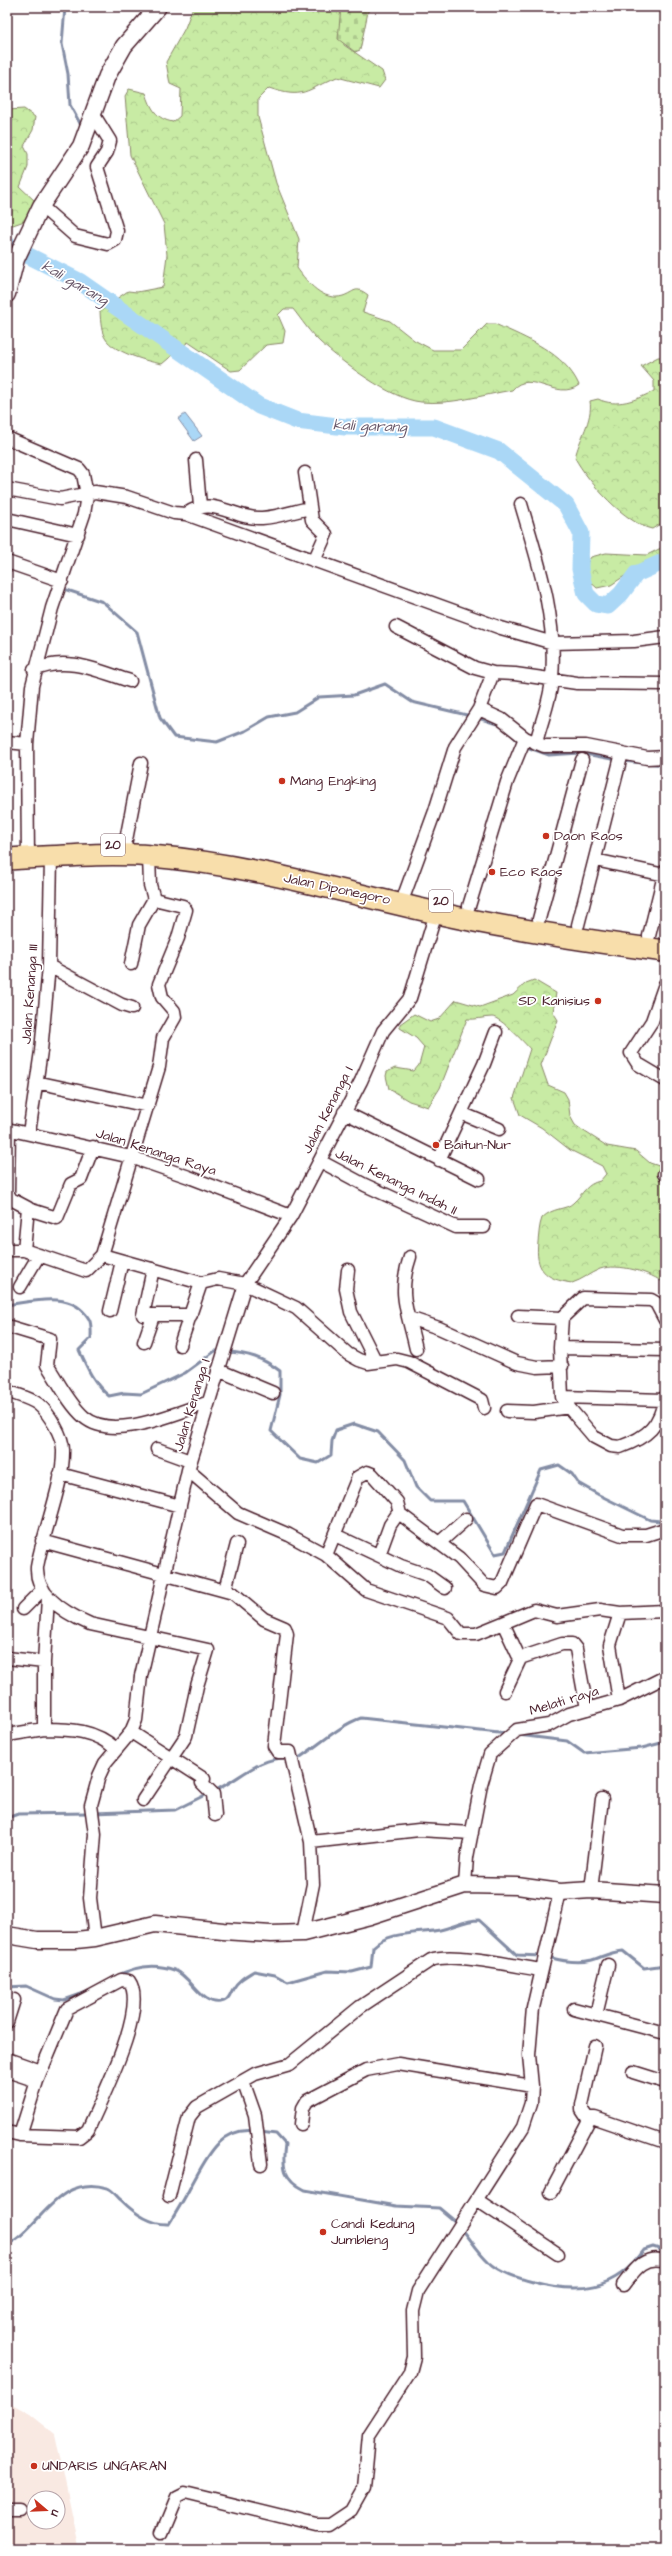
<svg xmlns="http://www.w3.org/2000/svg" width="672" height="2556" font-family="'Architects Daughter',sans-serif">
  <defs>
    <pattern id="forest-crowns" width="20" height="18" patternUnits="userSpaceOnUse"><rect width="20" height="18" fill="#c8eba4"/><path d="M2 6a3 3 0 1 1 6 0M12 15a3 3 0 1 1 6 0" fill="none" stroke="#adc98d"/></pattern>
    <pattern id="cemetery-stones" width="16" height="16" patternUnits="userSpaceOnUse"><rect width="16" height="16" fill="#c8eba4"/><path d="M2 7V4a2 2 0 0 1 4 0v3zM10 15v-3a2 2 0 0 1 4 0v3z" fill="#adc98d"/></pattern>
  </defs>
  <rect width="100%" height="100%" fill="#fff"/>
  <filter id="ink" filterUnits="userSpaceOnUse"><feTurbulence type="fractalNoise" baseFrequency=".025" numOctaves="2"/><feDisplacementMap in="SourceGraphic" scale="8" xChannelSelector="R" yChannelSelector="G"/><feConvolveMatrix kernelMatrix="1 2 1 2 8 2 1 2 1" color-interpolation-filters="sRGB"/></filter>
  <g filter="url(#ink)">
    <path fill="#f9e9e2" fill-rule="evenodd" d="M7,2401l23,13 25,20 24,112 -2,3h-70zM34,2498h24v24h-24z"/>
    <path fill="url(#forest-crowns)" stroke="#898568" d="M193,7h148l3,38 38,26 3,9 -6,8 -42,-11c-31,13 -33,23 -68,11l-11,11v18l18,66 23,56 -2,29c10,14 26,34 46,28 12,-4 12,-11 25,-1l-5,17 27,9 24,19 19,10h28l26,-26h8c31,14 70,29 84,61 -22,17 -49,-17 -67,5 -29,5 -62,15 -91,12 -31,-3 -78,-39 -101,-60 -10,-9 -19,-23 -27,-33h-9l-6,6 7,16 -2,12 -17,2 -26,25 -9,1 -43,-29 -26,22c-12,-2 -21,-5 -32,-9 -26,-11 -29,-17 -30,-45l28,-19 9,1 26,-5 4,-32 -3,-31 -34,-69 -5,-59 4,-7 17,4c5,15 10,26 27,29l7,-6 1,-27 -11,-5 -4,-22 19,-34z
      M24,109l11,8 -2,13 -9,16 4,8v13l-8,20 15,14 -5,18 -17,6 -6,-2v-113z
      M658,357h7v164l-13,8c-26,-5 -64,-47 -77,-71 4,-19 18,-38 15,-57l8,-2c19,9 38,1 56,-8v-10l-13,-15z
      M665,546v9l-18,6 -36,24 -14,3 -10,-9 -1,-14 5,-8 15,-4 41,2z
      M534,980l22,13 -3,19 5,8 -17,45 7,20 16,7 4,7 2,17 5,9 7,5 25,16 29,5 14,12 15,5v116c-14,-12 -47,-21 -65,-15 -10,4 -18,11 -28,14 -28,-4 -37,-14 -34,-41 1,-8 1,-16 4,-24 11,-11 24,-8 31,-15 11,-10 13,-19 27,-22l6,-7 -4,-8 -32,-16 -28,-22 -22,-13 -6,-17 16,-49c-5,-6 -30,-32 -38,-32 -8,0 -16,3 -25,2l-27,69 -12,19 -19,-6 -20,-12 -3,-13 1,-4 8,-4 19,3 5,-6 5,-18 -8,-9 -16,-10v-4l14,-10 16,8 9,-3 17,-19 24,7 33,-12 13,-12z"/>
    <path fill="url(#cemetery-stones)" stroke="#898568" d="M341,7h28l-9,43 -5,2 -17,-13z"/>
    <path fill="#aad7f6" stroke="#848da5" d="M185,414l17,22 -8,5 -16,-22z"/>
    <g fill="none" stroke-linecap="round" stroke-linejoin="round">
      <path stroke="#848da5" stroke-width="3" d="M65,7l-3,37 6,30 2,31 12,22
        M67,590l36,12 34,30 23,86 14,19 43,5 28,-11 24,-14 26,-5 24,-15 35,-2 31,-11 27,18 59,14
        M478,718l19,6
        M510,733l10,10
        M524,746l25,9 31,-2 37,7
        M622,761l43,4
        M7,1305c27,-4 65,-15 82,14 3,5 2,14 2,19l-12,12c8,18 15,34 30,46l15,-3 17,1 44,-21 30,-22h6
        M227,1352c21,1 36,6 53,19v24l-9,36 29,28 18,4 13,-8 1,-14 4,-11 18,-6 24,8 27,28 11,27 14,14h33l32,53 10,-2 36,-82 18,-5 13,9 6,9 21,12 51,25 11,1 4,-4
        M518,1735l49,6 17,12 58,-5 23,-6
        M293,1758h6c20,-13 41,-33 62,-40l147,16
        M214,1791c25,-11 44,-34 74,-33
        M94,1813l81,-3 34,-17
        M7,1818l11,-4 71,-1
        M548,1957c14,4 30,7 44,3 12,-4 19,-8 31,-9l21,17 21,-3
        M115,1977c18,-10 39,-14 59,-7 17,5 28,39 50,31 6,-2 6,-8 9,-12 5,-9 13,-13 21,-18l21,4 13,7 39,-11 25,1 19,-5 2,-20c16,-16 46,-13 67,-17 14,-3 25,-10 39,-10l38,35 25,1
        M7,1987l19,-1 29,13 9,1 23,-8
        M260,2132l16,2 9,10c-3,23 -2,35 20,46l91,16 43,2 18,15
        M462,2229c9,11 17,24 27,33 12,11 29,16 44,20 45,12 82,9 111,-32l9,-3 12,4
        M7,2245c34,-18 52,-72 100,-57 6,2 10,9 14,12 13,13 29,25 48,24 8,-13 16,-26 23,-40 14,-25 28,-58 63,-53"/>
      <path stroke="#aad7f6" stroke-width="17" d="M7,245l72,36 180,125 38,15 48,6h89l65,24 67,54 15,28 -1,36 6,25 10,10 12,2 13,-12 15,-20 29,-13"/>
      <defs>
        <path id="street" d="M41,206l34,30 33,8 7,-4 2,-9 -20,-64 10,-15 3,-11 -18,-29
          M7,438l72,31 4,5 4,21 -3,19 -32,94 -20,78 -5,58 1,114
          M196,460l4,46
          M305,473l7,47 14,14 -12,27
          M7,489l53,10 35,-7 32,5 47,16 12,1 315,114 52,15 81,-2 31,-4
          M521,504c17,58 36,112 31,174 -1,21 -11,44 -16,65
          M186,514c27,-20 47,6 76,4 16,-1 33,-7 48,-10
          M7,519l71,16
          M7,562l55,19
          M396,627l79,41 18,5 22,1 62,9 88,1
          M34,670c33,-15 64,1 96,11
          M479,709l14,-36
          M7,742l20,2
          M125,845l16,-82
          M149,856l1,29 4,14 29,7 3,4 -8,28 -19,46 3,13 12,14 1,6 -12,21 -4,29 -57,188 99,28
          M595,860l70,15
          M405,893l30,-82 20,-64 24,-38 22,10 24,19 19,8h42l61,12 18,-1
          M469,906l38,-124 18,-44
          M539,919l43,-159
          M578,925l44,-172
          M649,936l16,-65
          M131,964l8,-39 15,-26
          M49,966l73,39 10,3
          M665,984l-13,37 -21,32 7,11 27,16
          M36,1082l112,24
          M344,1112l135,67
          M461,1113l38,16
          M7,1129l124,28 58,20 102,39
          M9,1130l-1,64 3,5 17,9 -4,42 62,21 16,-16
          M29,1133l12,-82 8,-85 2,-109
          M439,1160l45,-96 12,-32
          M320,1161l45,24 91,42h28
          M664,1174l1,-2
          M28,1209l29,9 14,-34 10,-5 12,-32
          M7,1250h17
          M410,1257c-13,38 -2,55 6,92
          M153,1269l-10,46h48
          M348,1270l-2,19 5,23 25,50
          M20,1287l19,-32
          M110,1311l12,-50
          M518,1316l44,2
          M409,1318l30,10 78,35 20,4 25,-1
          M665,1320l-9,-17 -5,-3 -68,-2 -21,20 -2,30 2,49 3,6 29,34 17,9 9,1c28,-10 40,-21 45,-50
          M7,1326l43,13 -3,26c11,16 22,39 37,52 29,25 91,-4 123,-14
          M144,1342l9,-26
          M180,1345l21,-62 17,-4 27,5 51,24 52,46 11,6 9,3 29,-4 12,3 73,38 2,8
          M560,1348l105,2
          M218,1370l55,23
          M7,1391c10,4 23,7 31,13 11,9 25,32 25,46 1,33 -20,82 -26,117 -2,29 30,47 53,57l118,26 -11,36 -11,50 -43,64
          M562,1397l102,3
          M507,1411l27,1 35,-5
          M157,1449l33,12
          M188,1470l50,43 51,22 37,20 40,35 82,28 13,16h15l27,-11 15,32 5,2 39,-13h10l4,5 11,60
          M60,1474l120,32
          M335,1535l66,31 26,9 18,13
          M42,1541l191,52 31,26 21,9 2,6 -13,112 4,6h12l21,90 2,42 -10,49
          M439,1543l27,-24
          M326,1555l32,-78 9,-5 5,2 25,28 3,12 59,44 25,27 13,3 5,-5 34,-79 86,31h24l19,-6
          M379,1555l11,-30 9,-13
          M225,1590l12,-46
          M48,1598l-4,64v67c27,0 51,1 72,20
          M23,1609l20,-20
          M503,1623l31,-13 23,6 43,-6 20,3 45,-2
          M7,1658l37,4
          M505,1691l16,-34
          M619,1700l-9,-55 10,-32
          M131,1732l73,47 -2,4 11,11 2,21
          M7,1735l37,-6
          M311,1842l108,-12 53,3
          M465,1885l2,-28 14,-72 9,-31 27,-24 32,-5 20,-11 50,-14 46,-23
          M591,1890l11,-91
          M95,1938l-5,-40 5,-64 -4,-29 8,-29 6,-13 26,-31 5,-12 5,-44 47,-206 57,-186 46,-68 70,-135 22,-50 27,-33 26,-85
          M574,2009l91,24
          M596,2015l12,-50
          M7,2022l7,-22
          M7,2059l34,12
          M7,2071l30,10
          M633,2072l32,10
          M243,2081l12,34 6,49
          M588,2119l-6,-9v-5l13,-59
          M301,2124l2,-16 4,-7 59,-31 32,-6 134,22
          M7,2132l13,3 59,2 9,-7c12,-29 61,-122 41,-149l-8,-1 -54,29 -30,72 -17,54
          M551,2192l39,-74h5l70,24
          M169,2196l20,-79 8,-10 58,-33 35,-10 70,-57 71,-47c21,-8 85,6 109,10
          M477,2200l81,54
          M623,2285c11,-14 21,-31 42,-24
          M7,2510h12
          M162,2533l15,-36 8,-4 131,32h14l21,-14 13,-23 5,-53 41,-63 4,-15 -1,-46 5,-20 105,-164 8,-24 1,-17 -3,-31 4,-47 27,-116"/>
        <path id="secondary" d="M7,294l9,-35 25,-53 40,-60 26,-70 17,-30 34,-39
          M7,1935l30,5h39l19,-2 60,-14 68,7 48,3 32,-1 67,-17 95,-31 52,1 43,6 31,-2 74,5"/>
        <path id="highway" d="M7,859c45,-2 100,-7 144,-3 97,8 192,36 286,57 75,17 152,28 228,38"/>
      </defs>
      <use href="#street" stroke="#4a1f2b" stroke-width="15"/>
      <use href="#secondary" stroke="#4a1f2b" stroke-width="19"/>
      <use href="#highway" stroke="#4a1f2b" stroke-width="24"/>
      <use href="#street" stroke="#fff" stroke-width="12"/>
      <use href="#secondary" stroke="#fff" stroke-width="16"/>
      <use href="#highway" stroke="#f8deab" stroke-width="21"/>
    </g>
  </g>
  <g fill="#c8321e" stroke="#fff" stroke-width="1.5">
    <circle cx="282" cy="781" r="4"/>
    <circle cx="546" cy="836" r="4"/>
    <circle cx="492" cy="872" r="4"/>
    <circle cx="598" cy="1001" r="4"/>
    <circle cx="436" cy="1145" r="4"/>
    <circle cx="323" cy="2232" r="4"/>
    <circle cx="34" cy="2466" r="4"/>
  </g>
  <g text-anchor="middle" dominant-baseline="central" stroke-width="3.5" stroke-linejoin="round" paint-order="stroke">
    <g fill="#fff" stroke="#80626b" stroke-width="1">
      <rect x="101" y="834" width="24" height="22" rx="3"/>
      <rect x="429" y="890" width="24" height="22" rx="3"/>
    </g>
    <g font-size="13" font-weight="bold" fill="#4a1f2b">
      <text x="113" y="845">20</text>
      <text x="441" y="901">20</text>
    </g>
    <g font-size="14" fill="#4a1f2b" stroke="#fff" text-anchor="start">
      <text x="290" y="781">Mang Engking</text>
      <text x="554" y="836">Daon Raos</text>
      <text x="500" y="872">Eco Raos</text>
      <text x="590" y="1001" text-anchor="end">SD Kanisius</text>
      <text x="444" y="1145">Baitun-Nur</text>
      <text x="331" y="2224">Candi Kedung<tspan x="331" dy="16">Jumbleng</tspan></text>
      <text x="42" y="2466">UNDARIS UNGARAN</text>
    </g>
    <g font-size="14" fill="#4a1f2b" stroke="#fff">
      <text transform="translate(337 889) rotate(12)">Jalan Diponegoro</text>
      <text transform="translate(30 994) rotate(-86)">Jalan Kenanga III</text>
      <text transform="translate(328 1110) rotate(-63)">Jalan Kenanga I</text>
      <text transform="translate(156 1152) rotate(18)">Jalan Kenanga Raya</text>
      <text transform="translate(396 1182) rotate(26)">Jalan Kenanga Indah II</text>
      <text transform="translate(192 1405) rotate(-73)">Jalan Kenanga I</text>
      <text transform="translate(564 1701) rotate(-17)">Melati raya</text>
    </g>
    <g font-size="15" font-style="italic" fill="#675668" stroke="#fff">
      <text transform="translate(75 283) rotate(30)">kali garang</text>
      <text transform="translate(370 426) rotate(2)">kali garang</text>
    </g>
  </g>
  <rect width="672" height="2556" fill="none" stroke="#fff" stroke-width="24"/>
  <rect x="12" y="12" width="648" height="2532" fill="none" stroke="#4a1f2b" stroke-width="1.5" filter="url(#ink)"/>
  <g transform="translate(46 2510) rotate(109)"><circle r="19" fill="#ffffff" stroke="#b7a5aa"/>
  <path d="M0-3L7 15L0 10L-7 15Z" fill="#c8321e"/>
  <text y="-6" font-size="11" font-weight="bold" text-anchor="middle" fill="#4a1f2b">U</text>
  </g>
</svg>
